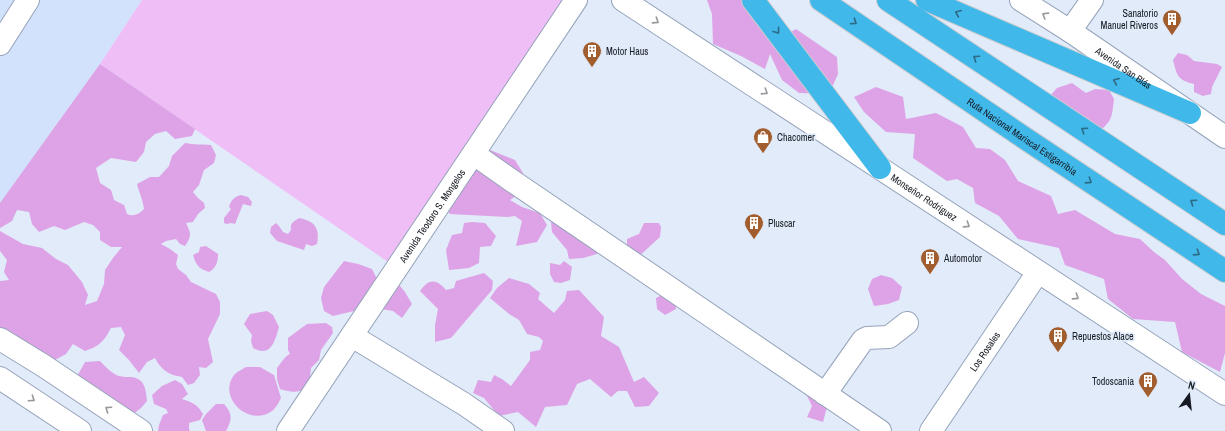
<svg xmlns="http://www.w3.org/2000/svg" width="1225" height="431" font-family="'Archivo Narrow',sans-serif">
  <rect width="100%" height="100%" fill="#e2ebfa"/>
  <path fill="#d3e2fc" d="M0,0h142l-42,64 -100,139z"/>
  <path fill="#efbef6" d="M142,0h423l-177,262 -288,-198z"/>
  <path fill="#dda3e6" d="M707,0h46l27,38 16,-9 41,28 1,17 -9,20 -30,-1 -17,-13 -12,-26 -5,15 -24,-13 -28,-12 -1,-30z
    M1178,53l9,2 7,6 23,3 5,3 -10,20 -1,7 -8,2 -9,-4v-8c-17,-4 -17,-9 -21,-24z
    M100,64l95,65 -3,7 -17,3 -9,-8 -11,3 -9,8 -2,10 -8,10 -25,-4 -15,10 4,15 11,7 3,10 10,5 3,9c7,3 12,0 17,-5 -1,-9 -5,-17 -7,-25l13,-7h9l10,-11 3,-10 13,-13c9,2 17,1 26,2l5,10 -2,8 -10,7 -5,15 -6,7 5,6 6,5 1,5 -7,6 -5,8 -7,1c5,10 6,13 -1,23l-5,-2 -4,-5 -10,2 -5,3 9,5 8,6 -2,9 2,5 8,6 5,7 25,12 4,8v12l-12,25 5,23 -7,6 -7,-1 1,8 -6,8 -6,2 -6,-8c-13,-2 -21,-7 -27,-19l-8,4 -8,11 -10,-13 -10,-10 6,-15 -4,-8 -10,1c-7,13 -11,18 -26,23l-12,-7 -7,10 -22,12 -44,-30v-55l9,-1 -5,-8 3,-12 -7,-9v-20l23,13 19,4 14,11 12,6 14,17 6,13 -3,10 12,-4 7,-17 1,-14 8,-12 9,-11h-11l-11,-7v-8l-7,-7 -9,-3 -19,8 -11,-4 -15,6 -7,-8 -3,-12 -12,-2 -5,11 -12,7v-25z
    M1072,83l14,10 9,-4 14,1 5,9c-2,16 -1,22 -15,32l-51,-33 9,-10z
    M876,87l27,10 3,22 30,-6 27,14 13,21 14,1 15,11 13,21 33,15 7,18 17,-4 40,24 25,5 14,13 11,8 17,19 19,15 24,12v47l-5,19 -38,-20 -7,-30 -42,-3 -25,-20 -4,-20 -39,-14 -6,-17 -41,-9 -19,-23 -24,-13 -2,-15 -16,-9 -10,2 -34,-23 2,-24 -29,-2 -22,-20 -10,-15z
    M485,148l30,12 8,13 -3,20 -10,7 12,7 18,6 7,12 -10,17 -21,4 6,-25 -7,-5 -8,1 -57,-3 -10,-14z
    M241,195l7,2 4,5 -1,4 -8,-2 -8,20 -4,-1 -4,1 -3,-1v-5l7,-9 -2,-2c2,-7 5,-10 12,-12z
    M299,218c16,3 21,10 18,26l-5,2 -6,-2 -2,6 -27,-9 -7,-8 1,-6 5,-4 3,3 4,6 5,2 3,-4c-1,-7 2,-8 8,-12z
    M558,218l41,17 -2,19 -14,4 -14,1 -2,-9 -15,-18 -1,-10z
    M472,222l13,1 11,13 -5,10 -11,1 -1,16 -10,5 -20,2 -3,-20 6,-15 10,-2 2,-10z
    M644,223h15l2,4 -1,10 -24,22 -9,-7v-13l12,-5z
    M206,246l12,8c0,8 -2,14 -9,18 -10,-3 -13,-7 -16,-17l6,-3 1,-5z
    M344,261l14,3 14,5 4,8 19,3 10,12 7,12 -10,14 -9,-7 -12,-2 -19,-8 -8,10 -21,5 -9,-5 -3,-13 3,-11z
    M564,261l8,6 -2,13 -9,3 -7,-1 -4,-8v-11l10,2z
    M484,273l9,8 -1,9 -41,48 -16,4v-17l3,-16 -18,-18c9,-13 17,-12 26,-1l8,-2 2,-7z
    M881,275l11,3 10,9 -3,13 -11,4 -14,2 -6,-17 4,-10z
    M509,278l20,6 11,9 -2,6 16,14 11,-13 2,-9 12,-1 25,27 -3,19 18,11 15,35 10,-5 15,16 -10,13 -14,1 -8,-16h-9l-7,6 -21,-18 -13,5 -10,21 -22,2 -9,20 -18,-15 -19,4 -15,-18 -11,-5 5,-13 13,2 3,-7 8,4 9,7 19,-26v-8l10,-2 3,-9 -4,-4 -12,-3 -8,-14 -10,-6 -19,-16 7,-10z
    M664,294l11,2 1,13 -11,6 -8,-6 -1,-11z
    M267,311l6,4 6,12c-4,14 -8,31 -26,21l-2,-7 1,-6 -8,-11 6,-10z
    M326,323l6,4 1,6 -12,17 -2,10 -8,8 -2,19c-13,6 -15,6 -29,2l-3,-10v-11c4,-5 8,-12 13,-14l-2,-4v-12l19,-14z
    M100,361c5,5 12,13 19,15 4,1 9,1 13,1 13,2 14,13 15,24l-6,7 -9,7 -57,-35 10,-18z
    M246,367h14l14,8 7,23c-2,4 -5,10 -9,13 -24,17 -56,-15 -37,-37 3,-3 8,-5 11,-7z
    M175,380l7,4 6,10 -6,5c10,3 16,6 21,15l-3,6 -11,3v6l1,2h-32l1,-6 4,-10 5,-2 -2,-4 -12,-5 -2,-9 10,-9z
    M814,390l15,9 -6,23 -16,-5 5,-11 -5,-10z
    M216,404h8c9,10 8,16 2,27h-20l-4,-11 4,-6z"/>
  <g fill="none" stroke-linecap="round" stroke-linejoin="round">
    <defs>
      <g id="minor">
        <path id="s1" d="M623,0l602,394"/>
        <path id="s2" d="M1021,0l49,31 155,106"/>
        <path d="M1070,31l22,-31"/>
        <path d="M0,44l28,-44"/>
        <path d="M474,154l34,24 372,253"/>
        <path d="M352,336l112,68 39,27"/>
        <path d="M0,339l44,27 97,65"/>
        <path d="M0,378l80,53"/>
        <path d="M825,394l38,-54 4,-2 22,-1 18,-14"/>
        <path id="s3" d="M288,431l288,-431"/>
        <path id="s4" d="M931,431l107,-159"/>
      </g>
      <g id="highway">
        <path d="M753,0l127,168"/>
        <path id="s5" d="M821,0l205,139 199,132"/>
        <path d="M888,0l337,224"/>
        <path d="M927,0l263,113"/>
      </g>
    </defs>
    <use href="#minor" stroke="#95a3ba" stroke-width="24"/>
    <use href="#highway" stroke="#cccdcf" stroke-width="24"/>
    <use href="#minor" stroke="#fff" stroke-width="22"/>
    <use href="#highway" stroke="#41b8ea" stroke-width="22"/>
  </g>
  <defs><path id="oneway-chevron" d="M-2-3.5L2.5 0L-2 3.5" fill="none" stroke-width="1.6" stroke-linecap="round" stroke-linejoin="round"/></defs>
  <g stroke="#2c6a86">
    <use href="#oneway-chevron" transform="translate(958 13) rotate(-157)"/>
    <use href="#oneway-chevron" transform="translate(854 22) rotate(34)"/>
    <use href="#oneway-chevron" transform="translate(777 31) rotate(53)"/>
    <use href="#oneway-chevron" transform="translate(976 58) rotate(-146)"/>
    <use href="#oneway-chevron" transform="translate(1116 81) rotate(-157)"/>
    <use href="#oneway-chevron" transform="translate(1084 130) rotate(-146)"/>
    <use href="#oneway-chevron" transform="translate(1089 181) rotate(33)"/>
    <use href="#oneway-chevron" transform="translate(1193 202) rotate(-146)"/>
    <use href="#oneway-chevron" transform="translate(1197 253) rotate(33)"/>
  </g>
  <g stroke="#96989c">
    <use href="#oneway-chevron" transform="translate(1045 15) rotate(-148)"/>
    <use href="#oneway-chevron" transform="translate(656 21) rotate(33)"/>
    <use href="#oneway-chevron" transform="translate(765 92) rotate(33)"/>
    <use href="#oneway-chevron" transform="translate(967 225) rotate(33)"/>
    <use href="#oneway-chevron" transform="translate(1076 297) rotate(33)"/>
    <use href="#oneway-chevron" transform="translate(32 399) rotate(34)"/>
    <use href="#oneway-chevron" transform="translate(108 409) rotate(-146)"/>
  </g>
  <defs>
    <symbol id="building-pin" viewBox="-11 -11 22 30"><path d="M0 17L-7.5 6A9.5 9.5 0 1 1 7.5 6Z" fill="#a15d2d" stroke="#e2ebfa"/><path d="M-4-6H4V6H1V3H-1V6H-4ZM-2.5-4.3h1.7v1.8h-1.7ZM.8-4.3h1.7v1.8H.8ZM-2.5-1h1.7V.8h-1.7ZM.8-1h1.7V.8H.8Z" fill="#fff"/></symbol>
    <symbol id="shop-pin" viewBox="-11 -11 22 30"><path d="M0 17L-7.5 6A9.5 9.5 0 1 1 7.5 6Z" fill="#a15d2d" stroke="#e2ebfa"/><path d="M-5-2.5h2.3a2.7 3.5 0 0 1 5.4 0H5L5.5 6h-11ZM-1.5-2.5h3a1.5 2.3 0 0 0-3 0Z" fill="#fff"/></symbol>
  </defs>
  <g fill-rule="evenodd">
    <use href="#building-pin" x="1161" y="8" width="22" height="30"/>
    <use href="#building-pin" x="581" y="40" width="22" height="30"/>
    <use href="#shop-pin" x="752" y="126" width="22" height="30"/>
    <use href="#building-pin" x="743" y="212" width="22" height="30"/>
    <use href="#building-pin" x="919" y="247" width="22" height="30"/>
    <use href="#building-pin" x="1047" y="325" width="22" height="30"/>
    <use href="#building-pin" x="1137" y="370" width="22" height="30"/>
  </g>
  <g text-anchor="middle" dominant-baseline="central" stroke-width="3.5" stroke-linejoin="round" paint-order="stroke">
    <g font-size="10" fill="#161b23" stroke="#e2ebfa" text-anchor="start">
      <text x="1158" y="13" text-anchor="end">Sanatorio<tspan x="1158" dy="12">Manuel Riveros</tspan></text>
      <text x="606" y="51">Motor Haus</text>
      <text x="777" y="137">Chacomer</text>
      <text x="768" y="223">Pluscar</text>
      <text x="944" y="258">Automotor</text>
      <text x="1072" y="336">Repuestos Alace</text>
      <text x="1134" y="381" text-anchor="end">Todoscania</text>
    </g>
    <g font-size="10" fill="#161b23" stroke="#e2ebfa">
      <text stroke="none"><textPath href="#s2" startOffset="123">Avenida San Blás</textPath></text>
      <text stroke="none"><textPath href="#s5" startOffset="243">Ruta Nacional Mariscal Estigarribia</textPath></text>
      <text stroke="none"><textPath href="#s1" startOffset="360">Monseñor Rodríguez</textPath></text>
      <text stroke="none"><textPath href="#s3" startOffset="259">Avenida Teodoro S. Mongelos</textPath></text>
      <text stroke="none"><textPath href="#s4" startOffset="96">Los Rosales</textPath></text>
    </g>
  </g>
  <g transform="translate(1189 395) rotate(15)" stroke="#e2ebfa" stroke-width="3" paint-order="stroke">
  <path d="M0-3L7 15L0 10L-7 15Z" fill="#161b23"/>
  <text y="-6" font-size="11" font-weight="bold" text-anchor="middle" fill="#161b23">N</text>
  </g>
</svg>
